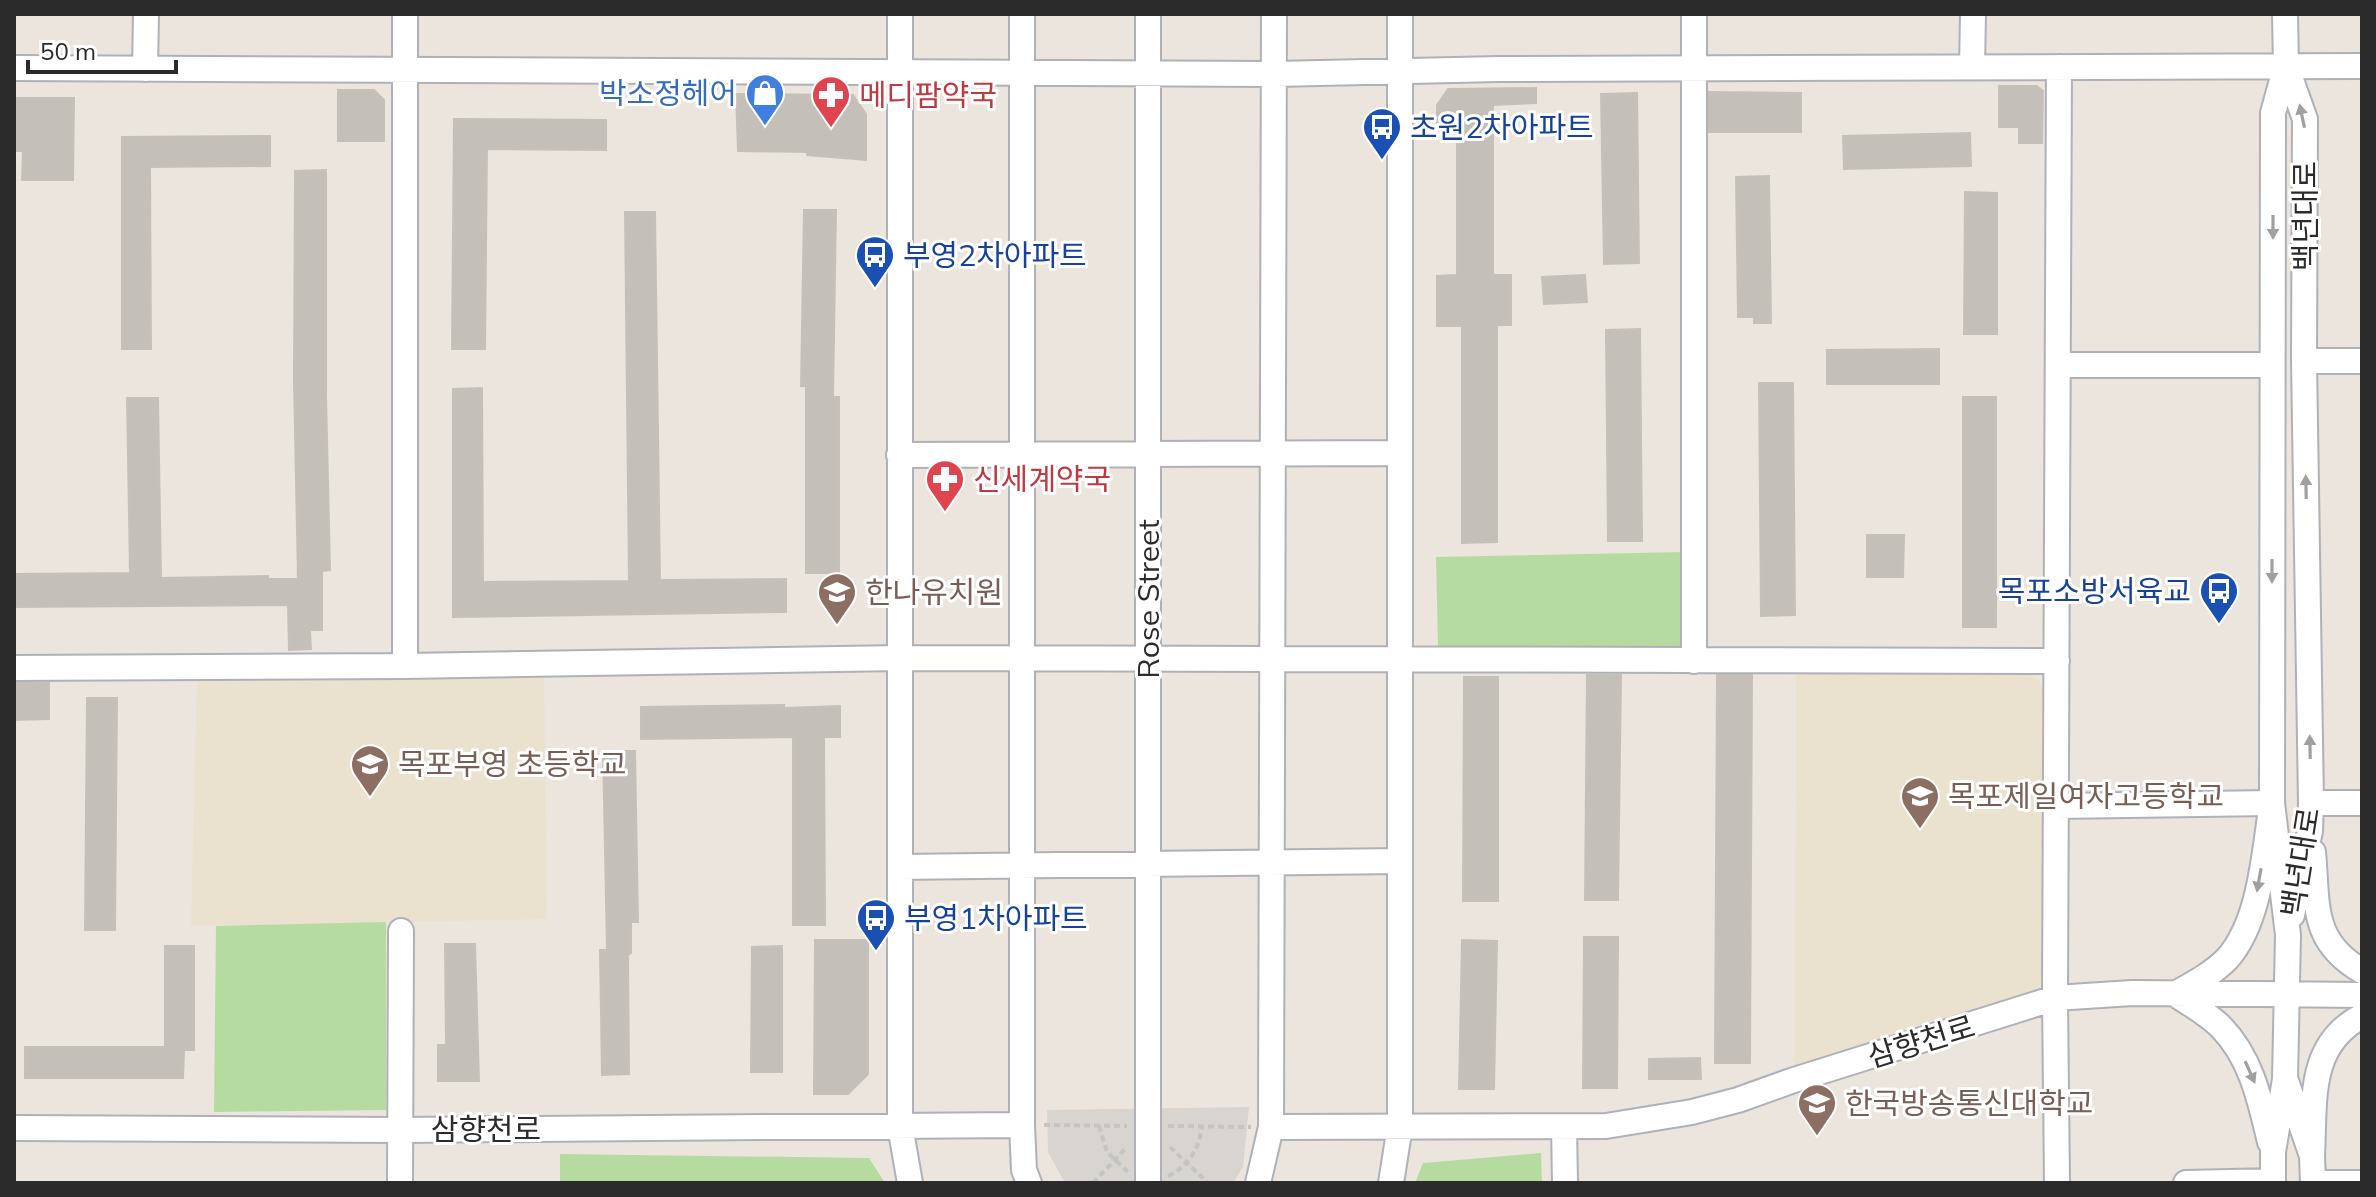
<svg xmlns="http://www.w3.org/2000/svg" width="2376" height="1197" font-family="Mulish,'Noto Sans KR',sans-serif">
  <rect width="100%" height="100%" fill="#ebe5de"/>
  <path fill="#ebe1cf" d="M1796,670l235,5 11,9 6,293 -14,13 -148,50 -91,26z
    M544,674l3,245 -356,7 6,-250z"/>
  <path fill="#b6dba1" d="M1685,552l-3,97 -244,-2 -2,-90z
    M386,922v188l-172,2 2,-186z
    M1541,1153l1,30h-127l8,-20z
    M560,1154l309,4 16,25h-325z"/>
  <path fill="#d8d4d0" d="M1249,1107l-6,60 -10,16h-168l-17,-31 -1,-42z"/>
  <path fill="#c4c0b9" stroke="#c6c1b8" stroke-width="2" d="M1999,86h38l6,5 -1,52h-23v-16h-20z
    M1536,88v15l-43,2v170h18v50h-14v217l-35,1v-217h-25v-50l20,-1v-152h-20v-18l11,-16z
    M338,90h36l10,10v41h-46z
    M1709,92l92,1v39h-92z
    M1637,93l2,170 -35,1 -3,-170z
    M736,94l117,1 13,19v46l-59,-5v-3l-69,-1z
    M14,98h60l-1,82h-51l1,-29h-9z
    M454,119l152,1v30l-119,-1 -2,200h-33z
    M1970,133l1,33 -127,3 -1,-33z
    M270,136v30l-120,1 1,182h-29v-212z
    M326,170v225l4,175 -8,1v59h-12l1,19 -22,1 -1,-45 -274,2v-33l116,-1 -3,-175h31l3,180 107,-2v3h30l-4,-196 1,-212z
    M1769,176l2,147h-17v-6h-16l-2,-140z
    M1965,192l32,1v141h-33z
    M804,210h32l-3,187h6v176h-33v-187h-5z
    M625,212h30l5,368 126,-1v33l-333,5v-228l29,-1 1,194 146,-1z
    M1585,275l2,27 -43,2 -2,-27z
    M1640,329l2,212h-34l-2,-211z
    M1939,349v35h-112v-34z
    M1759,383h34l2,232 -34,1z
    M1963,397h33v230h-33z
    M1867,535h37l-1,42h-36z
    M1587,675h34l-3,225h-33z
    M1717,675h35l-2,388h-35z
    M1464,677h34v224h-35z
    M14,683h35v36l-35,1z
    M87,698h30l-2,232h-30z
    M784,705v3l56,-2v31h-16l1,188h-32v-188l-152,2v-32z
    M603,751h32l3,171h-7v31l-3,2 1,119 -27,1 -2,-125h7z
    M1584,937h34l-1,151h-34z
    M815,940h53v134l-20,20h-34z
    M1462,940l35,1 -3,148h-35z
    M445,944h30l4,137h-41v-36h8z
    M165,946h29v104h-10l-1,28h-158v-31h140z
    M782,946v126h-31l1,-125z
    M1700,1058l1,21h-52v-20z"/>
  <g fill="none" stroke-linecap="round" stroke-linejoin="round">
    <defs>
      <path id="minor" d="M900,14v1112l10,57
        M1022,14v1111l2,45 5,13
        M1694,14v647
        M2286,66l19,53 -1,242 7,442 -1,28 -18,84
        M1972,67l1,-53
        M14,68l1261,6 224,-5 863,-3
        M145,69l1,-55
        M2304,361h58
        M2058,365h214
        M899,455l501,-2
        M405,666v-652
        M14,668l391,-2 495,-8 1157,3
        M2311,803h51
        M2056,806l216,-3c-8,49 -11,118 -45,156 -15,15 -34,25 -52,35 15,10 33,20 46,33 31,32 39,74 49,115
        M2313,852c5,52 -3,89 49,119
        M900,867l500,-6
        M2286,1081l26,75 1,27
        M1271,1127l335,-1 86,-14 46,-12 53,-19 264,-83 77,-5 230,2
        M1564,1127l1,56
        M14,1128l387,2 621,-5
        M2312,1156c3,-55 -5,-111 50,-140
        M400,1183l1,-252
        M1148,1183v-1169
        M1258,1183l13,-56 3,-1113
        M1391,1183l9,-57v-1112
        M2057,1183l-2,-185 4,-931
        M2186,1183l87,-2
        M2273,1183v-31l12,-73 3,-144 -16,-132 1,-690 13,-47 -1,-52
        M2323,1183h39"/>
    </defs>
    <use href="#minor" stroke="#afb1b9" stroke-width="28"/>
    <path stroke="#c4c4c4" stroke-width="4" stroke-dasharray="6 4" stroke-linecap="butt" d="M1044,1125l83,1
      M1099,1126l8,26 21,20
      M1168,1126l83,1
      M1170,1147l38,36
      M1168,1176c21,-10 31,-27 34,-49
      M1093,1183l34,-36"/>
    <use href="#minor" stroke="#fff" stroke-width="24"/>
  </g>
  <defs><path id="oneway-solid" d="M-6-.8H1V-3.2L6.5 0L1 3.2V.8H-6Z" transform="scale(2)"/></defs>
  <g fill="#a0a0a0">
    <use href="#oneway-solid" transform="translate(2302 116) rotate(-102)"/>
    <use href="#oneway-solid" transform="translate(2273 227) rotate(90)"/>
    <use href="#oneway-solid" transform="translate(2306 487) rotate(-91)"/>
    <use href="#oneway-solid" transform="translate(2272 571) rotate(90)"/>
    <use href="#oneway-solid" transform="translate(2310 747) rotate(-91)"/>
    <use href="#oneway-solid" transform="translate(2259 880) rotate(100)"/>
    <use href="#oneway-solid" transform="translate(2250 1072) rotate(66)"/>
  </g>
  <defs>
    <symbol id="shop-pin" viewBox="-11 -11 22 30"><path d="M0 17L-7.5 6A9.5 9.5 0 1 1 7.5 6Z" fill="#3f7fe0" stroke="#fff"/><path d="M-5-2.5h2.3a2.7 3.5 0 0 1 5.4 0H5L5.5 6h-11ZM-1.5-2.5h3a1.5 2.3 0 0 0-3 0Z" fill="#fff"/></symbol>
    <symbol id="pharmacy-pin" viewBox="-11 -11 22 30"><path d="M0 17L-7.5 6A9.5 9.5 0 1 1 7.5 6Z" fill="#e0444e" stroke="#fff"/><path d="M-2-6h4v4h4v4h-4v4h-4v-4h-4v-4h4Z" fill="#fff"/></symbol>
    <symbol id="bus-pin" viewBox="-11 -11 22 30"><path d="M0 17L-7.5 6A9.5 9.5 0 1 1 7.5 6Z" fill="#1a4fb4" stroke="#fff"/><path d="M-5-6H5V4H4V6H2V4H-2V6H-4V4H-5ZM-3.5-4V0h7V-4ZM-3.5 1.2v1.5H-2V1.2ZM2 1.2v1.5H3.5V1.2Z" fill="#fff"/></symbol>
    <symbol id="school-pin" viewBox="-11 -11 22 30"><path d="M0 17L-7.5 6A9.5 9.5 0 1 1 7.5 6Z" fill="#8d6e63" stroke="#fff"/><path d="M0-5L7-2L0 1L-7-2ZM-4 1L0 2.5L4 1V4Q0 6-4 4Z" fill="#fff"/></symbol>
    <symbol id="university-pin" viewBox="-11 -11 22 30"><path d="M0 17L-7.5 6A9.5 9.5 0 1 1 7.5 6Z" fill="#8d6e63" stroke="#fff"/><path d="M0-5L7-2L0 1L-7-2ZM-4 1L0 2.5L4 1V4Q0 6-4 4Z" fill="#fff"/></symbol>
  </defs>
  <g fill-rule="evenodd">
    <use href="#shop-pin" x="743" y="71" width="44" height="60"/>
    <use href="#pharmacy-pin" x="809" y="73" width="44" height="60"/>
    <use href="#bus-pin" x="1360" y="105" width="44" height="60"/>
    <use href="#bus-pin" x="853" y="233" width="44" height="60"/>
    <use href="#pharmacy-pin" x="923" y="457" width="44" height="60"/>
    <use href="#bus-pin" x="2197" y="569" width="44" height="60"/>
    <use href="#school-pin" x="815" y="570" width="44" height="60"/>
    <use href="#school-pin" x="348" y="742" width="44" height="60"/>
    <use href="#school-pin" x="1898" y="774" width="44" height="60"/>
    <use href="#bus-pin" x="854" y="896" width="44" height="60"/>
    <use href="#university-pin" x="1795" y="1081" width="44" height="60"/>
  </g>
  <g text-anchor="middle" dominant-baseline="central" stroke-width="6" stroke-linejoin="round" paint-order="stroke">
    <g font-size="30" fill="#366cbe" stroke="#fff" text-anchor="end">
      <text x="737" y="93">박소정헤어</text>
    </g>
    <g font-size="30" fill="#be3a42" stroke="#fff" text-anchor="start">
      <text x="859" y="95">메디팜약국</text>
      <text x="973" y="479">신세계약국</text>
    </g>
    <g font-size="30" fill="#164399" stroke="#fff" text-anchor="start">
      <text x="1410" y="127">초원2차아파트</text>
      <text x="903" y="255">부영2차아파트</text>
      <text x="2191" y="591" text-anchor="end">목포소방서육교</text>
      <text x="904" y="918">부영1차아파트</text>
    </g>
    <g font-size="30" fill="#2b2b2b" stroke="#fff">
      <text transform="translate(2305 216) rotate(-90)">백년대로</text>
      <text transform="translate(1148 599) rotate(-90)">Rose Street</text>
      <text transform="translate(2300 862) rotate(-81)">백년대로</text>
      <text transform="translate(1921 1041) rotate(-17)">삼향천로</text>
      <text x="486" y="1129">삼향천로</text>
    </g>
    <g font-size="30" fill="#785e54" stroke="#fff" text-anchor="start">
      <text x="865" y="592">한나유치원</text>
      <text x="398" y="764">목포부영 초등학교</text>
      <text x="1948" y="796">목포제일여자고등학교</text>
      <text x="1845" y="1103">한국방송통신대학교</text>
    </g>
  </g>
  <rect width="2376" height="1197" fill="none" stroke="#2b2b2b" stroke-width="32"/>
  <path d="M28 60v12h148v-12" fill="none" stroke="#2b2b2b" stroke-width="4"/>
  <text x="40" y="60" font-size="24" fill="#2b2b2b" stroke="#ffffff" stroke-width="6" paint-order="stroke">50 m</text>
</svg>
